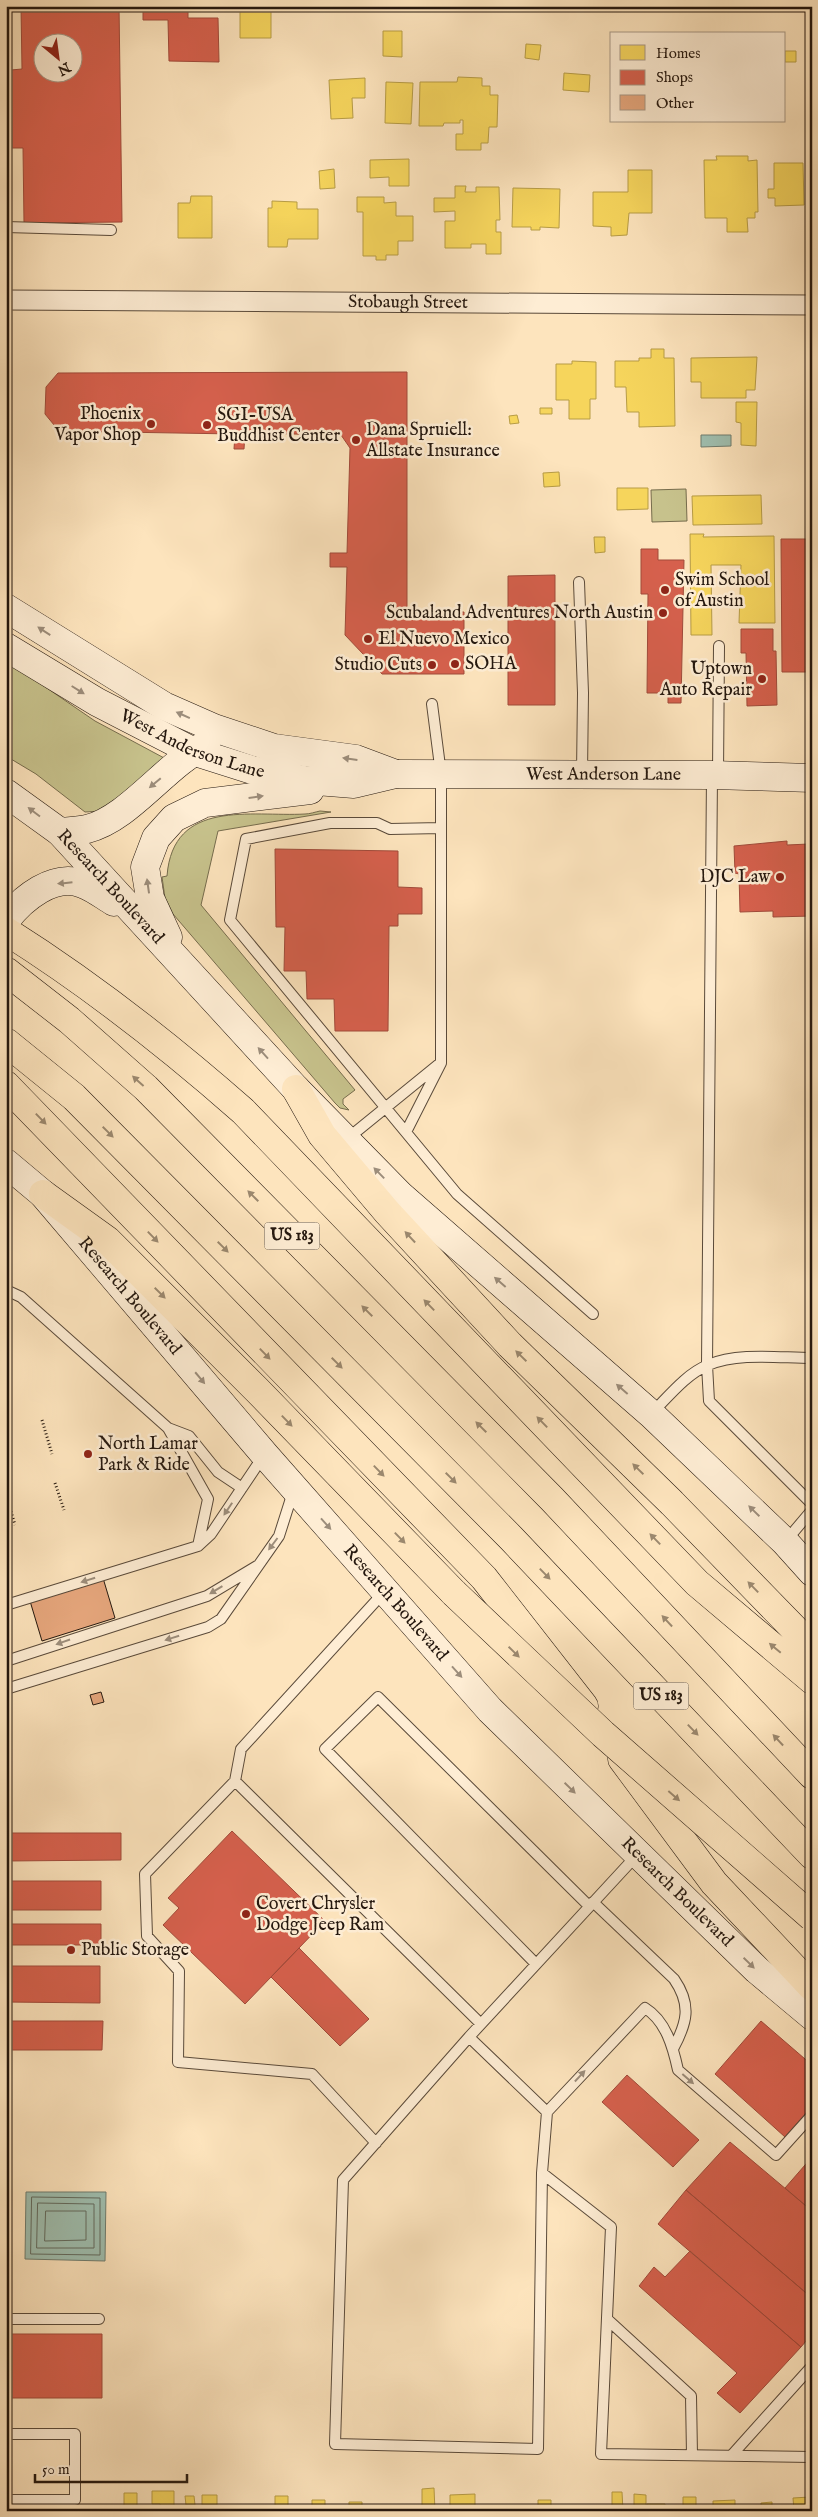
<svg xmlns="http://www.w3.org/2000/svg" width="818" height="2517" font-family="'IM FELL English',serif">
  <rect width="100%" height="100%" fill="#fde4bd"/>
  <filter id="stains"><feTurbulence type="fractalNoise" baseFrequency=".004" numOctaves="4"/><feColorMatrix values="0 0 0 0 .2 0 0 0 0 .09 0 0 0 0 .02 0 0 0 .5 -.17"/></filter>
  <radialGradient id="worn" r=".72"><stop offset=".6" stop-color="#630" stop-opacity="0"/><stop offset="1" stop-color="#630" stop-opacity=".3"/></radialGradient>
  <path fill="#c7c28c" stroke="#766c4d" d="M686,489l1,32 -35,1 -1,-32z
    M6,660l89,61 71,38 -64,52 -17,1 -49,-38 -30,-18z
    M320,811l11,1 -113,19 -17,74 154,185 -12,9v5l6,6 -9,-2 -5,-5 -162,-189 -8,-16 -3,-21 5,-1c6,-78 84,-59 138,-62 5,0 10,-2 15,-3z"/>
  <path fill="#9fbfb0" stroke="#6e7c6f" d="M701,435h30v11l-30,1z
    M26,2192h80l-1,69 -80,-2z"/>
  <path fill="#f6d55c" stroke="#b79c45" d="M240,8h31v30h-31z
    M383,31h19v26l-19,-1z
    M526,44l15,1 -2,15 -14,-2z
    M785,51h11v11h-11z
    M564,73l26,2 -1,17 -26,-2z
    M458,77l24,1v8h8v9h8l-1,32h-8l-1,16h-7v7h-25v-16h7v-14h-3v3h-16l-1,3h-24l1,-44h37z
    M365,78v20h-13l1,20 -22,1 -2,-39z
    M386,82l27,1 -2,41 -26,-1z
    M716,156h32v5l9,-1 1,52h-3v6h-8l1,14h-21v-14h-22l-1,-58h13z
    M409,159v27h-20v-9l-19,1v-18z
    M774,163h29l1,42 -29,1v-8h-7v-9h6z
    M334,169l1,19 -15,1 -1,-18z
    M628,170h24v43h-23l-2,22 -16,1v-9l-18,-1v-34h35z
    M455,186h11l-1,6h11v-5h23l1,33h-4v12h5v22h-15v-10h-15v4h-26v-27h10v-10l-21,1v-14h21z
    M513,188l47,1 -1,39 -19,-1v3h-9v-3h-19z
    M191,196h21v42h-34v-35h12z
    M357,197h27v6l12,-1v14h17v25h-15v14h-12v5h-10v-4h-13v-44h-6z
    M272,201l25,1v7h21v30h-30l-1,8h-19v-39h4z
    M651,349h13v9h10l1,68 -36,1v-15h-12l-1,-25h-11v-26h24v-3h12z
    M757,357l-2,33h-9v8h-45v-16h-10v-24z
    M808,357h4v33h-4z
    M572,361l24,1v37h-6v20h-21v-19h-13v-36h16z
    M736,402h21l-1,44 -15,-1v-22l-5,-1z
    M540,408h12v6h-12z
    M517,415l2,8 -9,1 -1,-8z
    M559,472l1,14 -16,1 -1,-14z
    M617,488h31v21l-31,1z
    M761,495l1,29 -69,1 -1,-29z
    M690,534h14l-1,3 71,-1 1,87h-36l2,-58h-30l1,70h-21z
    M594,537h11v15l-10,1z
    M434,2488l1,23h-13v-22z
    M152,2491h22v20h-14v-7h-8z
    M612,2492h10l1,19h-11z
    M124,2493h13v18h-13z
    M475,2494v17l-25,-2v-14z
    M634,2494l12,1v11h-12z
    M202,2495h15v10h-15z
    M185,2496h9l1,9h-9z
    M275,2496h13v15h-13z
    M683,2497h13v14h-13z
    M810,2497v14h-16l-1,-13z
    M312,2500h13v11h-13z
    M538,2500h13v11h-13z
    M735,2500v11h-22v-10z
    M349,2502h13v9h-13z
    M772,2502v9h-11v-8z
    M647,2504h18v7h-18z
    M190,2506h25v5h-24z
    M234,2507h18v4h-18z"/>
  <path fill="#d6604d" stroke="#a14a3a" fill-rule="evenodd" d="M21,6h98l3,216 -98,1 -1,-75h-11l-1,-78 11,-1zM42,42h30v30h-30z
    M143,6h45v12h30l1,44 -50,-1 -1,-41h-25z
    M407,372v240h57v62h-82l-37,-39 2,-68h-17v-14h17l3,-105 -9,-13 -96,-2 -1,16h-10l1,-15 -176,-3 -14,-17 1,-27 12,-14z
    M781,539h31v133h-30z
    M641,549h17v11h26l-3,143h-13v-10h-21l1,-99h-7z
    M555,575v130h-47v-129z
    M741,629h32v22h3l1,54 -30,1 -1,-53h-5z
    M787,841v4l22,-1v14h3v58l-39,1v-6l-33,1 -1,-38 -4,-1 -1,-27z
    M275,849l123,2v36l24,1v26h-24v12h-9l-1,105h-53l-1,-32h-27l-1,-28h-22l1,-44h-9z
    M232,1831l93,90 -80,83 -82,-79 16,-17 -11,-10z
    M6,1833h115v27l-115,1z
    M6,1881h95v29h-95z
    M6,1924h95v21h-95z
    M299,1948l70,71 -29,27 -69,-69z
    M6,1966h94v37l-94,-1z
    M6,2021h97l-1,29h-96z
    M761,2021l51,44v41l-27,31 -70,-63z
    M627,2075l72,65 -26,27 -71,-65z
    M730,2142l82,69v87l-126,-108z
    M812,2157v54l-27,-23z
    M686,2190l126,108v36l-11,13 -143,-123z
    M690,2251l111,96 -61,66 -23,-20 20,-20 -98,-87 15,-19 11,10z
    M6,2334h96v64h-96z"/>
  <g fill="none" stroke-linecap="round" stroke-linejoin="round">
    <path stroke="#626b5f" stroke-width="1" d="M32,2197l68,1v57l-69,-1z
      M38,2203l56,1v44h-57z
      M46,2211h40v29l-41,1z"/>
  </g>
  <path fill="#e7a77d" stroke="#24170e" d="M103,1578l12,40 -73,23 -12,-40z
    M101,1692l3,10 -11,3 -3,-10z"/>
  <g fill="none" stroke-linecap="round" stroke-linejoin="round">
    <defs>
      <path id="lane" d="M6,227l105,3
        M579,582l4,111 -1,80
        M718,774l1,-128
        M712,775l-5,590 2,36 103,103
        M441,828l-51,1 -13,-6h-47l-84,16 -16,81 227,274 136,120
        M406,1132l35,-69v-289l-9,-70
        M347,1139l91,-74
        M6,1290l15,7 147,131 21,8 29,36 24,16
        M652,1413c16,-16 34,-39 56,-48 31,-13 71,-7 104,-7
        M168,1428l40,71 -10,47
        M785,1542l27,-32
        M6,1605l192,-59 13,-12 53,-79
        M6,1661l201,-65 50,-30
        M6,1689l202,-62 13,-8 58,-83 14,-44
        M235,1781l6,-32 144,-158
        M593,1902l81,77c18,26 13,44 -1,70
        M536,1964l-211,-215 53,-52 211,209
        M469,2037l78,75 -5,61 -4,276 -203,-5 8,-264 126,-143 168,-182
        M547,2112l98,-104c21,13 28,39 33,62l98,85 36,-40
        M376,2143l-64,-69 -134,-12 1,-91 -32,-35 -2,-62 90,-93 246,243
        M542,2173l69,54 -10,227 211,3
        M6,2319h93
        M607,2319l84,77 1,59
        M6,2434h69v66h-69
        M731,2456l81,-90"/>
      <g id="street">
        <path id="s1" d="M6,300l806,5"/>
      </g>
      <g id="secondary">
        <path d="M6,608l158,98 50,22 60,20 82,11 40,15"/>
        <path id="s2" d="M6,647l91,55 95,49 60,19 52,10 50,4 42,-10 316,1 100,3"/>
        <path id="s3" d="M6,793l54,39 236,257 104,106 251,219 134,128 27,30"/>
        <path d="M60,832c9,-1 18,-1 27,-3 42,-10 79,-65 119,-84"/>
        <path d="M6,920c16,-21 48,-48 77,-36 11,4 21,12 31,18"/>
        <path d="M168,937l-18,-39 -5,-31 11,-29 18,-20 31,-15 105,-13"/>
        <path id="s4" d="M6,1163l37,31 222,261 225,255 267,260 55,46"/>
      </g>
      <path id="highway" d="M6,931c84,53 162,114 237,180l454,472 115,97
        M6,971l63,49 77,68 406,411 260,276
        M6,1042l68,55 437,441 301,317
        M6,1085l478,493 100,128
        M296,1089l26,46 65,77 123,133 162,158 140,144
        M43,1194l64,46 150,150 197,203
        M622,1759l92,124 98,104"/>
    </defs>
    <use href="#lane" stroke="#5a4a3a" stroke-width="12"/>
    <use href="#street" stroke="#5a4a3a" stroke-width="21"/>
    <use href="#secondary" stroke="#24170e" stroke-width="29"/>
    <use href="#highway" stroke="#24170e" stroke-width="29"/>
    <path stroke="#24170e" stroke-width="3" stroke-dasharray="1 2.5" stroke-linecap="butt" d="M6,1399l2,5
      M42,1420l10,34
      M55,1483l9,27
      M7,1498l8,27"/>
    <use href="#lane" stroke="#feedd4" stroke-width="10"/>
    <use href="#street" stroke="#feedd4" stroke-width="19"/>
    <use href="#secondary" stroke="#feedd4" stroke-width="28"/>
    <use href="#highway" stroke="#fde4bd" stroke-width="28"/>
    <defs>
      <path id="highway-bridge" d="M454,1593l149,141 209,183"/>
    </defs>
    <use href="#highway-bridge" stroke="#24170e" stroke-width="29" stroke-linecap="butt"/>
    <use href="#highway-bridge" stroke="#fde4bd" stroke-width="28"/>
  </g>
  <defs><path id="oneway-solid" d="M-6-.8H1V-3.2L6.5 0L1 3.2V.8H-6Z" transform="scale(1.25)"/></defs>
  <g fill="#9c8d7b">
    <use href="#oneway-solid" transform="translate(44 631) rotate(-147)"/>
    <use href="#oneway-solid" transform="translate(78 690) rotate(32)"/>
    <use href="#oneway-solid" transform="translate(183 715) rotate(-156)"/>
    <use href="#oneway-solid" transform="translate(350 759) rotate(-172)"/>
    <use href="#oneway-solid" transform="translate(155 783) rotate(140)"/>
    <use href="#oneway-solid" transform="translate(256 797) rotate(-8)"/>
    <use href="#oneway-solid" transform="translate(34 812) rotate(-143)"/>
    <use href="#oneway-solid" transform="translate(65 883) rotate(174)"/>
    <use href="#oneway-solid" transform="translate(148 886) rotate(-98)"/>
    <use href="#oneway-solid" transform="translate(263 1053) rotate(-132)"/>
    <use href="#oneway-solid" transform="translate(379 1173) rotate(-134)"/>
    <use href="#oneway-solid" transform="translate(500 1282) rotate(-139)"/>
    <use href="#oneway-solid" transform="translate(200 1378) rotate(50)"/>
    <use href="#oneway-solid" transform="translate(622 1389) rotate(-139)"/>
    <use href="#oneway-solid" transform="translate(228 1509) rotate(124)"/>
    <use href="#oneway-solid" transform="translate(754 1511) rotate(-136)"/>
    <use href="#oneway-solid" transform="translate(326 1524) rotate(48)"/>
    <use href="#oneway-solid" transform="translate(273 1544) rotate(127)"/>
    <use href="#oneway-solid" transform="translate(88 1580) rotate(163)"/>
    <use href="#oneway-solid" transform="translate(216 1590) rotate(149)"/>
    <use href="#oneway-solid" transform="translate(172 1638) rotate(163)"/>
    <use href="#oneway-solid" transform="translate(63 1642) rotate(161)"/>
    <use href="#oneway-solid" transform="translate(457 1672) rotate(48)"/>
    <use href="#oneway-solid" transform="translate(570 1788) rotate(44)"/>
    <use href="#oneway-solid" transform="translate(749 1963) rotate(44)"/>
    <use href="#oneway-solid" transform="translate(580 2076) rotate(-47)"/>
    <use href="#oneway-solid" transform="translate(688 2079) rotate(41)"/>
  </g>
  <g fill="#9b886e">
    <use href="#oneway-solid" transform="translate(138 1081) rotate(-138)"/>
    <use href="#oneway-solid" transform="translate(41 1119) rotate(46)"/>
    <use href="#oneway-solid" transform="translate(108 1132) rotate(45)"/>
    <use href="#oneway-solid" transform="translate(253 1196) rotate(-135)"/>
    <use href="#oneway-solid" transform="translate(153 1237) rotate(46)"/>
    <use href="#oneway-solid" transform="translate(410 1237) rotate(-133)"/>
    <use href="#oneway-solid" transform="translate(223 1247) rotate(45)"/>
    <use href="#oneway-solid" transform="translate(160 1293) rotate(45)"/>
    <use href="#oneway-solid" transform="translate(429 1305) rotate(-134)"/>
    <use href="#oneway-solid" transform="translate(367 1311) rotate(-135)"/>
    <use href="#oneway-solid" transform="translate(265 1354) rotate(46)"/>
    <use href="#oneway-solid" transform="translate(521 1356) rotate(-136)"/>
    <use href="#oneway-solid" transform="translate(337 1363) rotate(45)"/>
    <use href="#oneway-solid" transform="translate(287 1421) rotate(46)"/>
    <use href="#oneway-solid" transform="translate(542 1422) rotate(-134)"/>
    <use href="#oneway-solid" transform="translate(481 1427) rotate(-135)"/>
    <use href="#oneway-solid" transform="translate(638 1469) rotate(-136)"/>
    <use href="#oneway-solid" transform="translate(379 1471) rotate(46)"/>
    <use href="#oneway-solid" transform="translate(451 1478) rotate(45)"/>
    <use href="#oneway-solid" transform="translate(400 1538) rotate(46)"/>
    <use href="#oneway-solid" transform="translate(655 1539) rotate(-134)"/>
    <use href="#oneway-solid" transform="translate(545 1574) rotate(46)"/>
    <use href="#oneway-solid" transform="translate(753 1587) rotate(-134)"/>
    <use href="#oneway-solid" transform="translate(667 1621) rotate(-133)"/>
    <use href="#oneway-solid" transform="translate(775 1648) rotate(-140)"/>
    <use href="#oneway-solid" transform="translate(514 1652) rotate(44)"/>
    <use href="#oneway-solid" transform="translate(693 1730) rotate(46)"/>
    <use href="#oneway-solid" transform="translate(778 1740) rotate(-133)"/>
    <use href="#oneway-solid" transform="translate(674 1796) rotate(41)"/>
  </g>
  <g fill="#8f2418" stroke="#feedd4" stroke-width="2">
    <circle cx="151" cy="424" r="5"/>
    <circle cx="207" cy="425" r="5"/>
    <circle cx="356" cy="440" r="5"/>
    <circle cx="665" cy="590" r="5"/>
    <circle cx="663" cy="613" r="5"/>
    <circle cx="368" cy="639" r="5"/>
    <circle cx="455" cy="664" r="5"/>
    <circle cx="432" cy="665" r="5"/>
    <circle cx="762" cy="679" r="5"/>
    <circle cx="780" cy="877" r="5"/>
    <circle cx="88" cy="1454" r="5"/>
    <circle cx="246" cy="1914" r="5"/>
    <circle cx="71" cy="1950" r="5"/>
  </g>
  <g text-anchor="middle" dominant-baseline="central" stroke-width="5" stroke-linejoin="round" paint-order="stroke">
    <g fill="#feedd4" stroke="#655749" stroke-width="1">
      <rect x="264.5" y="1222.5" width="55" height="27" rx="4"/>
      <rect x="633.5" y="1682.5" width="55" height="27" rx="4"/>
    </g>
    <g font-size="16" font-weight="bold" fill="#24170e">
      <text x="292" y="1236">US 183</text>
      <text x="661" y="1696">US 183</text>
    </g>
    <g font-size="18" fill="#24170e" stroke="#feedd4">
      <text stroke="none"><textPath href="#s1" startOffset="402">Stobaugh Street</textPath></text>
      <text stroke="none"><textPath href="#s2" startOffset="211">West Anderson Lane</textPath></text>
      <text stroke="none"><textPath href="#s2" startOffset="630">West Anderson Lane</textPath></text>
      <text stroke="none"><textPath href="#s3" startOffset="141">Research Boulevard</textPath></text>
      <text stroke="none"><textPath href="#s4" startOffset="182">Research Boulevard</textPath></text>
      <text stroke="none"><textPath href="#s4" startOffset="588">Research Boulevard</textPath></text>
      <text stroke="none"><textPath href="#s4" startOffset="992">Research Boulevard</textPath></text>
    </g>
    <g font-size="18" fill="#24170e" stroke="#feedd4" text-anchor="start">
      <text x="141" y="414" text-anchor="end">Phoenix<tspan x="141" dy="21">Vapor Shop</tspan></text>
      <text x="217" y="415">SGI-USA<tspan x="217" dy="21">Buddhist Center</tspan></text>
      <text x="366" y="430">Dana Spruiell:<tspan x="366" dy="21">Allstate Insurance</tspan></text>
      <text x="675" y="580">Swim School<tspan x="675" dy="21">of Austin</tspan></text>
      <text x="653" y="613" text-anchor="end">Scubaland Adventures North Austin</text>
      <text x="378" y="639">El Nuevo Mexico</text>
      <text x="465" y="664">SOHA</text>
      <text x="422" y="665" text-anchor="end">Studio Cuts</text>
      <text x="752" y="669" text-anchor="end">Uptown<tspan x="752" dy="21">Auto Repair</tspan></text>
      <text x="770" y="877" text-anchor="end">DJC Law</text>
      <text x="98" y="1444">North Lamar<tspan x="98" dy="21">Park &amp; Ride</tspan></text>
      <text x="256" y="1904">Covert Chrysler<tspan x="256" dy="21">Dodge Jeep Ram</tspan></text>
      <text x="81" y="1950">Public Storage</text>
    </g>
  </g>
  <rect width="818" height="2517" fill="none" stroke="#fde4bd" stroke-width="25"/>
  <rect x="8" y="8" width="803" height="2502" fill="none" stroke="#24170e" stroke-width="2.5"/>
  <rect x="12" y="12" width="793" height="2492" fill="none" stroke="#24170e"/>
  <rect x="610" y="32" width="175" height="90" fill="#feedd4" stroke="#a79785"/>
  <rect x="620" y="45" width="25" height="15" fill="#f6d55c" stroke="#a79785"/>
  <text x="656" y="58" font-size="15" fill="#24170e">Homes</text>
  <rect x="620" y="70" width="25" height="15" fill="#d6604d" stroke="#a79785"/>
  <text x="656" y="82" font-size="15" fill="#24170e">Shops</text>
  <rect x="620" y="95" width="25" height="15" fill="#e7a77d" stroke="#a79785"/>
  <text x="656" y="108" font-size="15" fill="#24170e">Other</text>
  <g transform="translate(58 58) rotate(151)"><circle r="24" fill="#feedd4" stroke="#a79785"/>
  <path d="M0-4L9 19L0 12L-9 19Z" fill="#8f2418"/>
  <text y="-8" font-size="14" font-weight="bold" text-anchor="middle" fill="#24170e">N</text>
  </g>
  <path d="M35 2474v8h152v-8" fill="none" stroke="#24170e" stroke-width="2.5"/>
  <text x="42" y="2474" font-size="15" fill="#24170e" stroke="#feedd4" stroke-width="4" paint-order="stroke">50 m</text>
  <rect width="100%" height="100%" filter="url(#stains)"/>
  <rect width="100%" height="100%" fill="url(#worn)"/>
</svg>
